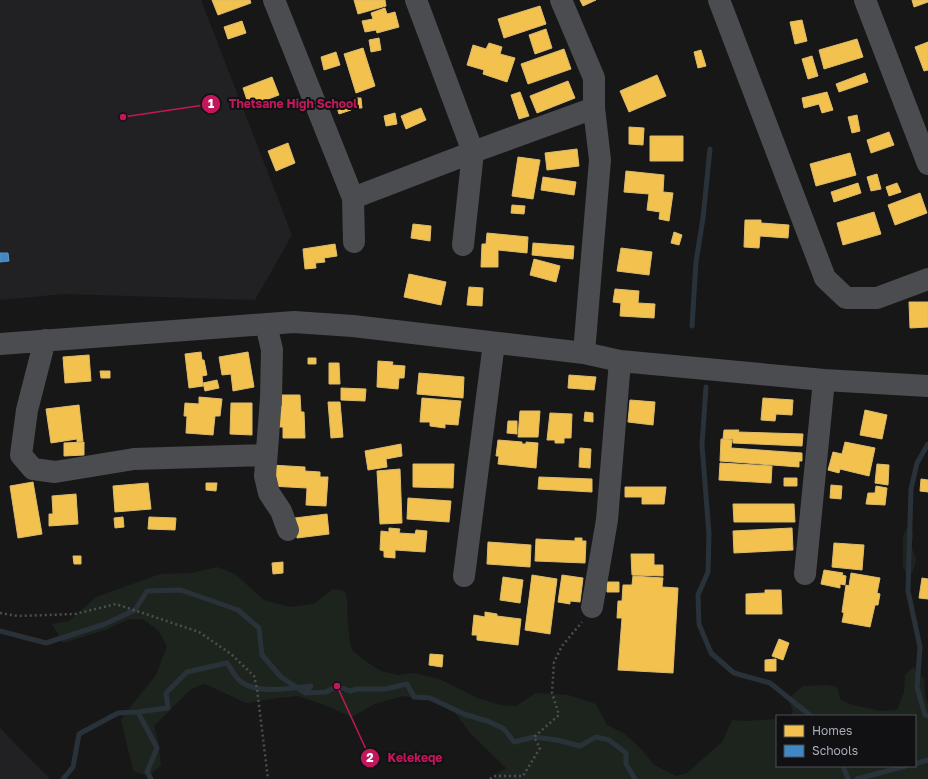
<svg xmlns="http://www.w3.org/2000/svg" width="928" height="779" font-family="'Golos Text',sans-serif">
  <rect width="100%" height="100%" fill="#171717"/>
  <path fill="#212123" d="M0,0h201l91,235 -37,65 -191,-6 -64,6z
    M0,728l50,51h-50z"/>
  <path fill="#1d241e" d="M907,527c11,4 4,12 5,20 0,3 3,6 3,9 2,6 -1,13 -4,19h-4l-4,-8v-31z
    M217,567l18,7 29,26 26,7 24,-3 19,-15 12,2 2,9 1,25 2,18 3,8 12,10 16,10 17,4 16,-2 25,6 41,20 20,6 16,1 20,-13 32,2 28,9 11,21 18,9 17,16 12,15 22,11 11,-3 35,-31 10,-22 14,1 31,-2v47h138v-50h-124l2,-5 -5,-12 15,-13 25,-1 9,2 4,13 12,5 28,6 16,-1 7,-18 1,-17 8,-8 11,12 1,16 3,9v75h-433l-1,-3 12,-8 -35,-34 -16,-21 -24,-13 -28,-4 -28,8 -23,13 -28,-12 -26,-9 -19,2 -33,5 -41,-19 -14,5 -37,37 4,15 3,24 -12,11 -16,-5c-3,-17 -9,-35 -12,-52l35,-44 11,-29 -9,-16 -16,-11h-13l-21,10 -45,14 -11,-19 17,-3 27,-24 64,-23 31,-1z"/>
  <path fill="#f2c14e" stroke="#dcbb6e" d="M212,0h38l1,3 -33,12z
    M354,0h31l1,6 -28,8z
    M580,0h16l-13,6z
    M912,0h16v2l-14,5z
    M540,6l6,18 -42,14 -6,-19z
    M385,8l2,6 8,-2 4,15 -22,6 -1,-3 -11,2 -3,-11 11,-2 -2,-6z
    M802,20l5,21 -12,3 -5,-22z
    M242,21l4,12 -18,6 -4,-12z
    M546,29l6,19 -17,6 -6,-19z
    M379,38l2,12 -10,2 -2,-12z
    M857,39l6,18 -39,12 -5,-19z
    M928,42v28l-4,1 -9,-24z
    M489,43l13,4 -2,7 15,4 -8,24 -24,-8 1,-4 -17,-5 6,-20 13,4z
    M363,48l12,38 -19,7 -12,-39z
    M564,49l7,20 -43,15 -7,-20z
    M701,50l5,16 -8,2 -4,-16z
    M336,52l4,13 -16,5 -3,-13z
    M812,56l6,20 -10,3 -6,-20z
    M865,73l3,9 -29,10 -3,-8z
    M657,75l9,21 -37,16 -9,-21z
    M272,77l7,18 -30,11 -6,-18z
    M568,81l7,17 -38,15 -7,-17z
    M520,92l9,24 -10,3 -8,-24z
    M827,92l6,18 -11,3 -3,-9 -15,4 -2,-10z
    M355,98h6l1,10h-7z
    M348,101l3,9 -12,4 -3,-10z
    M421,108l5,12 -20,9 -5,-13z
    M395,113l2,11 -11,2 -2,-10z
    M857,115l3,16 -8,2 -4,-16z
    M629,127l15,1 -1,17 -14,-1z
    M889,132l5,13 -23,8 -4,-13z
    M650,136h33v25h-33z
    M288,143l7,20 -19,8 -8,-20z
    M577,149l2,17 -32,4 -2,-17z
    M850,153l6,22 -40,11 -6,-22z
    M518,157l22,3 -7,39 -21,-3z
    M626,171l38,4 -1,17 10,1 -4,28 -10,-2 1,-7 -13,-2 2,-16 -25,-2z
    M877,174l4,15 -10,2 -4,-14z
    M543,177l33,5 -2,13 -33,-5z
    M858,183l3,10 -27,9 -3,-10z
    M897,183l4,9 -12,4 -3,-9z
    M920,193l7,20 -32,12 -7,-20z
    M512,205l13,1 -1,8 -13,-1z
    M874,212l7,22 -38,11 -6,-22z
    M745,220h16v3l28,2 -1,13 -28,-2 -1,12 -15,-1z
    M413,224l18,2 -1,15 -19,-3z
    M674,232l8,3 -3,10 -8,-2z
    M487,233l41,4 -1,16 -29,-3v17h-17l1,-23h4z
    M533,243l41,3 -1,13 -41,-4z
    M335,244l2,12 -13,2 1,4 -9,1 -1,-4 1,9 -11,1 -2,-20z
    M621,248l31,4 -3,23 -32,-4z
    M534,259l26,7 -4,16 -26,-7z
    M409,274l37,8 -5,23 -37,-8z
    M469,287l14,1 -1,18 -15,-1z
    M615,289l24,2 -1,12 17,1 -1,14 -34,-2 1,-13 -8,-1z
    M909,302h19v25l-18,1z
    M201,352l1,8h2l3,15 -5,1 1,10 -14,2 -4,-34z
    M248,352l6,35 -21,4 -2,-17 -9,1 -3,-18z
    M89,355l2,26 -26,2 -2,-26z
    M308,358h8v6h-8z
    M378,361l15,1 -1,3 13,1 -1,12h-5l-1,11 -21,-2z
    M329,363h10l1,21h-11z
    M100,371h10v7h-9z
    M419,373l45,4 -1,21 -46,-4z
    M569,375l27,2 -2,13 -26,-2z
    M217,380l2,8 -14,3 -2,-8z
    M341,388l25,1 -1,12 -24,-1z
    M282,395h18l1,17h3l1,26h-22v-11h-7v-21h6z
    M199,397l23,2 -2,17h-5l-2,19 -27,-2 1,-17h-3l1,-13 14,1z
    M422,398l39,3 -3,24 -13,-1v4l-15,-2v-4h-10z
    M763,398l30,2 -1,15 -16,-1 -1,7 -14,-1z
    M630,400l25,2 -2,23 -25,-3z
    M328,402h12l3,35 -12,1z
    M231,403h21v32l-22,-1z
    M79,405l4,36 -6,1v-3l-26,4 -5,-34z
    M865,410l22,5 -5,24 -22,-4z
    M520,411h20l-2,26h-20z
    M585,412l8,1v9l-9,-1z
    M550,413l22,1 -1,24h-7v5h-9v-3h-8z
    M508,421h9v13l-10,-1z
    M724,430h15l-1,2 65,2 -1,12 -69,-3v-4h-10z
    M721,439l11,1 -1,8 71,5v8h-3v6l-79,-6z
    M498,440l24,2v2h4v-2l12,1 -2,25 -38,-4 1,-8h-3z
    M84,442v13l-20,1v-13z
    M845,442l30,6 -6,28 -29,-7 -1,4 -11,-3 5,-18 9,2z
    M401,444l1,12 -16,3 1,8 -19,3 -3,-19z
    M580,448l11,1 -1,19 -11,-1z
    M720,463l52,3 -1,17 -52,-3z
    M413,464h41l-1,24 -40,-1z
    M877,464l12,1 -1,20 -13,-2z
    M271,465l34,2v4l15,1v5h8l-2,29 -20,-1 1,-17 -37,-2z
    M400,469l2,54 -22,1 -3,-53z
    M539,477l53,2v13l-54,-3z
    M784,478h13v8h-13z
    M921,479l7,1v12l-8,-1z
    M33,482l9,52 -24,4 -8,-52z
    M148,483l3,26 -36,3 -2,-26z
    M206,483h11l-1,8 -10,-1z
    M831,485l11,1 -1,13 -11,-1z
    M876,486l11,2 -2,17 -19,-1 2,-11h7z
    M625,487h41l-2,17h-22v-7h-17z
    M76,494l2,30 -29,2v-12h4l-1,-18z
    M408,498l43,3 -2,21 -42,-3z
    M733,504h61l1,18h-61z
    M327,514l2,20 -32,4 -2,-20z
    M123,517l1,10 -9,1 -1,-10z
    M149,517l27,1 -1,12 -27,-1z
    M389,528l11,1 -1,4 16,1 1,-4 11,1 -2,21 -30,-2v8l-11,-1v-6l-4,-1 1,-19 8,1z
    M792,528l1,22 -59,3 -1,-22z
    M575,538h7v3h4l-1,22 -50,-2 1,-22 39,2z
    M488,542l43,3 -1,22 -43,-3z
    M834,543l30,2 -2,25 -30,-3z
    M631,554h23v11h9v11l-31,-1z
    M73,556h8v8h-7z
    M283,562v11l-10,1 -1,-11z
    M824,570l19,3 -1,2 4,1 -1,9 -5,-1v4l-19,-4z
    M851,573l29,5 -3,15 3,1 -2,11h-3l-5,22 -28,-5 2,-9 -2,-1 4,-27 3,1z
    M532,575l25,4 -7,55 -25,-4z
    M562,575l21,3 -3,24 -10,-1v3l-12,-2z
    M633,576l30,2 -1,9 16,1 -5,85 -55,-3 4,-52h-5l1,-17h4l1,-16h9z
    M503,577l20,3 -3,23 -20,-3z
    M922,578l6,1v20l-9,-1z
    M607,582h12v10h-12z
    M765,590h16l1,24h-36v-20l19,-1z
    M485,612l12,2v2l24,3 -3,26 -41,-5v-5h-5l2,-20 11,2z
    M779,639l10,4 -6,17 -11,-4z
    M430,654l13,1 -1,12 -13,-2z
    M776,659v12h-11v-11z"/>
  <path fill="#3f88c5" stroke="#5e93c1" d="M0,253h8l1,8 -9,1z"/>
  <g fill="none" stroke-linecap="round" stroke-linejoin="round">
    <path stroke="#2a3239" stroke-width="5" d="M692,326l4,-64 7,-44 7,-69
      M706,387l-4,58 7,89 -1,38 -10,23 1,29 12,29 23,20 36,10 41,33
      M928,444l-11,19 -6,26 -3,102 12,56 -3,40 8,28 3,1
      M0,631l46,12 59,-19 30,-14 12,-19 34,-1 57,20 21,18 3,27 19,22 24,16 21,-1 11,-6 13,5 7,-2h28l22,-5 7,13 16,1 34,16 26,8 14,7 10,13 20,-5 23,3 23,6 16,-9 13,3 17,13v11l9,15
      M915,764l13,-4
      M843,766l5,13
      M63,779l10,-12 6,-33 39,-21 20,-1
      M151,779l-4,-7 10,-24 -19,-36 30,-4 -2,-15 21,-21 40,-9c4,5 8,14 13,18 17,14 51,7 71,5l-6,7
      M857,779l49,-13"/>
    <path stroke="#4d4e52" stroke-width="2.5" stroke-dasharray="2 3" stroke-linecap="butt" d="M0,613l18,3 57,-2 41,-10 83,28 32,22 23,22 3,13 11,90
      M490,779l4,-3h29l17,-28 -6,-11 25,-22 -7,-22 2,-31 8,-16 20,-24"/>
    <path stroke="#4b4c50" stroke-width="22" d="M274,0l79,198 1,44
      M416,0l57,152 -10,93
      M561,0l33,78v30l6,52 -16,193
      M719,0l106,278 21,20h31l51,-19
      M865,0l63,164
      M353,198l120,-46 121,-44
      M266,324l6,26 -1,48 -6,78 4,17 12,18 7,19
      M45,340l-18,70 -6,45 12,14 22,3 79,-13 131,-4
      M0,344l294,-22 59,4 231,27 36,8 204,19 104,6
      M805,574l19,-194
      M464,576l30,-233
      M592,607l15,-87 13,-159"/>
  </g>
  <path fill="none" stroke="#c2185b" stroke-width="1.5" d="M123 117L211 104M337 686L370 758"/>
  <g fill="#c2185b" stroke="#111113" stroke-width="1.5">
    <circle cx="123" cy="117" r="4"/>
    <circle cx="337" cy="686" r="4"/>
    <circle cx="211" cy="104" r="10"/>
    <circle cx="370" cy="758" r="10"/>
  </g>
  <g font-size="12" text-anchor="middle" font-weight="bold" fill="#fff">
    <text x="211" y="108">1</text>
    <text x="370" y="762">2</text>
  </g>
  <g font-size="12" text-anchor="middle" font-weight="bold" fill="#c2185b" stroke="#111113" stroke-width="4" stroke-linejoin="round" paint-order="stroke">
    <text x="293" y="108">Thetsane High School</text>
    <text x="415" y="762">Kelekeqe</text>
  </g>
  <rect x="776" y="715" width="140" height="52" fill="#111113" stroke="#4d4f55"/>
  <rect x="784" y="725" width="20" height="12" fill="#f2c14e" stroke="#4d4f55"/>
  <text x="812" y="735" font-size="12" fill="#a8adb8">Homes</text>
  <rect x="784" y="745" width="20" height="12" fill="#3f88c5" stroke="#4d4f55"/>
  <text x="812" y="755" font-size="12" fill="#a8adb8">Schools</text>
</svg>
